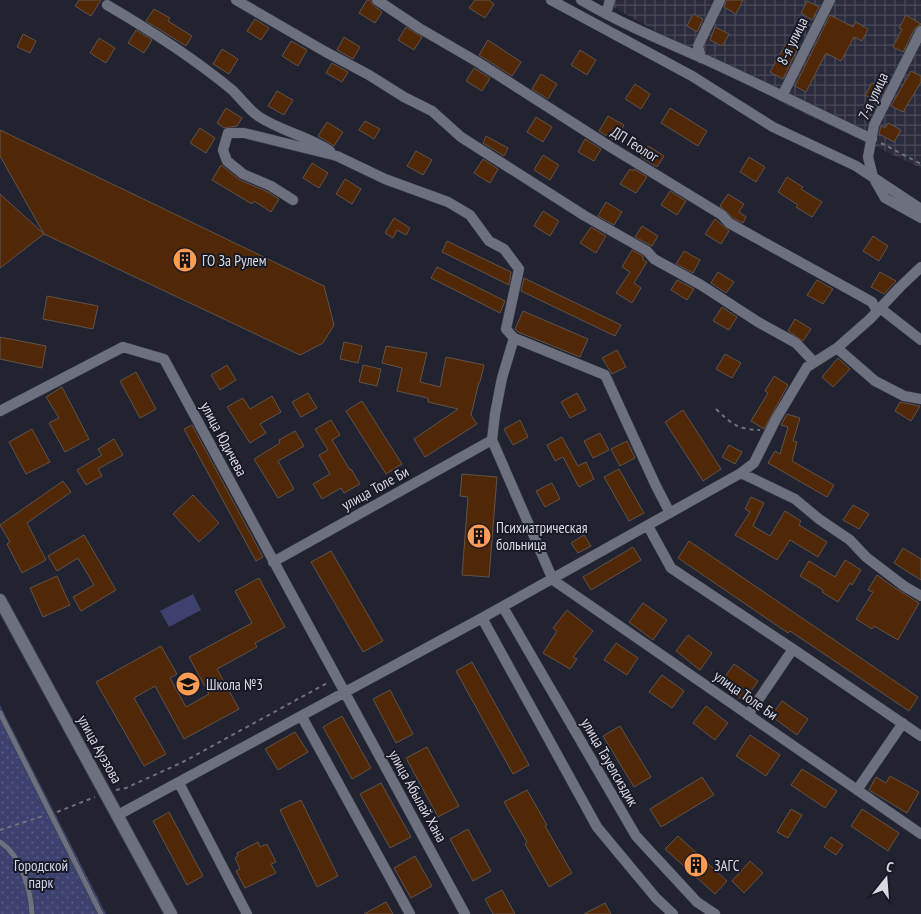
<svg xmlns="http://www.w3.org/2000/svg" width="921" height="914" font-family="'PT Sans Narrow',sans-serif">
  <defs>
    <pattern id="industrial-grid" width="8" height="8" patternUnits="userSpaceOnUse" patternTransform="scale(1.25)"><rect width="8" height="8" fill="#2a2c3d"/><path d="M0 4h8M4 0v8" fill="none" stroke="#484a59"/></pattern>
    <pattern id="park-dots" width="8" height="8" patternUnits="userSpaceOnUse" patternTransform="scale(1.25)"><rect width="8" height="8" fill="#3c4170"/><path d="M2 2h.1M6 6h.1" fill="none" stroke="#575c84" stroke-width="1.8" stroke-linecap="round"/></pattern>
  </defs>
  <rect width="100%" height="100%" fill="#212330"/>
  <path fill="url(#industrial-grid)" d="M601,0h320v168l-131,-61z"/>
  <path fill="url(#park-dots)" d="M0,705l106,209h-106z"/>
  <path fill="#3c4170" d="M193,594l8,16 -32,17 -9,-16z"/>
  <path fill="#502807" stroke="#605249" d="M79,0h22l-10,16 -16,-10z
    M367,0h3l3,5 9,7 -7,11 -16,-10z
    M475,0h14l5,4 -9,14 -16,-10z
    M727,0h16l-7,14 -12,-7z
    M807,1l12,6 -7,13 -11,-7z
    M154,9l16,9 -2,3 24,15 -6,10 -40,-25z
    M693,14l10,5 -6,13 -10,-6z
    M830,15l23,12 3,-5 12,7 -6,12 -8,-4 -13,24 -15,-8 -20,39 -11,-6z
    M906,15l15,9 -6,4 -12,24 -10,-5 9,-18 -3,-1z
    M255,19l14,9 -8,12 -14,-9z
    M406,27l16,10 -8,13 -16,-10z
    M715,27l14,7 -7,12 -12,-6z
    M136,30l16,10 -8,13 -16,-10z
    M23,34l13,7 -6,12 -13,-6z
    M344,37l16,10 -7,12 -16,-9z
    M99,38l16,10 -9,15 -16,-10z
    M488,40l33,22 -9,14 -33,-21z
    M291,41l16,9 -9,16 -16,-10z
    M787,42l11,6 -15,31 -13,-7z
    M222,49l16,10 -9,15 -16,-10z
    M580,50l16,10 -9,15 -16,-10z
    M332,63l16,9 -6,10 -16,-9z
    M474,68l16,10 -8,13 -16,-10z
    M911,71l10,5v6l-18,30 -12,-6z
    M541,74l16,10 -9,15 -16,-10z
    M872,83l12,6 -6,13 -13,-7z
    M635,84l15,10 -9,15 -16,-10z
    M277,91l16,9 -9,15 -16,-9z
    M226,108l16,10 -5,8 -13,2 -7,-5z
    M670,108l37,23 -9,15 -37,-23z
    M608,116l16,9 -9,16 -16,-10z
    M536,117l16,10 -9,15 -16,-10z
    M365,121l15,8 -6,10 -15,-9z
    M327,122l16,10 -9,14 -16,-10z
    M888,123l13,7 -7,12 -15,-8 2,-8 4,2z
    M200,128l15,10 -9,15 -16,-10z
    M0,130l324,156 10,39 -11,18 -23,12 -256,-121 -44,-78z
    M486,136l22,12 -4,8 -21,-13z
    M585,139l16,10 -7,12 -16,-9z
    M648,146l16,10 -7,11 -16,-10z
    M416,151l16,9 -9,15 -16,-9z
    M543,155l16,10 -9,15 -16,-10z
    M749,157l16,10 -9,15 -16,-10z
    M483,159l15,10 -8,14 -16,-10z
    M312,163l16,10 -9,15 -16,-10z
    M221,165l19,15 28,12 11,7 -8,13 -17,-11 -2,3 -40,-24z
    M630,169l3,2 1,-2 13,8 -11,16 -16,-9z
    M787,177l16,10 -2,2 21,13 -10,15 -16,-10 2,-2 -20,-13z
    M345,179l16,10 -9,15 -16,-10z
    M670,191l16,10 -9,14 -16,-10z
    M0,194l44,40 -44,34z
    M728,194l16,10 -5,8 7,5 -3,6 -10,-5 -13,-12z
    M606,202l16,10 -8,13 -16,-9z
    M543,211l16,10 -9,15 -16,-10z
    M394,218l16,10 -4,7 -9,-5 -4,8 -8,-5z
    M715,219l14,12 -8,13 -16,-10z
    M642,226l16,10 -6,10 -17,-9z
    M591,227l15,9 -10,17 -16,-10z
    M873,236l15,10 -9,15 -16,-10z
    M447,241l64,31 -2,13 -67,-33z
    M632,250l11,6v4l4,2 -13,21 7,5 -9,15 -16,-10 14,-21 -8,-5z
    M684,251l16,9 -7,13 -17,-9z
    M437,267l68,34 -5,12 -69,-35z
    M718,272l16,10 -8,11 -15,-10z
    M880,272l16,9 -12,13 -13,-7z
    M524,278l97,47 -6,11 -94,-45z
    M677,280l17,9 -7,11 -16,-10z
    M817,280l16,9 -10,15 -16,-9z
    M47,296l51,10 -5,23 -50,-10z
    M722,307l15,10 -8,13 -16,-9z
    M523,311l65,28 -8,18 -62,-25 -3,-3z
    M795,319l16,10 -8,12 -15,-10z
    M0,337l46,9 -4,22 -42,-9z
    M344,342l18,4 -4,17 -18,-4z
    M386,346l41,7 -7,29 20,5 6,-30 38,8 -4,17h-1l-8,33 6,9 -52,33 -11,-18 44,-30 -30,-7v-4l-31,-7 5,-23 -20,-5z
    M617,350l9,17 -14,7 -10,-16z
    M725,354l16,9 -9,15 -16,-9z
    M838,358l12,11 -17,18 -11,-10z
    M227,365l9,15 -16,10 -9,-15z
    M363,365l18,4 -4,17 -18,-4z
    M136,372l20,37 -16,9 -20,-37z
    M774,376l14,9 -24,44 -13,-8 17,-28 -3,-2z
    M62,387l27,52 -24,13 -16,-29 10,-5 -13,-21z
    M308,393l9,15 -16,9 -9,-15z
    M577,393l9,17 -16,8 -9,-16z
    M272,396l9,16 -21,12 6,9 -16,10 -23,-36 16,-9 7,11z
    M362,401l40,63 -16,10 -40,-63z
    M900,402l20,4 -9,15 -16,-10z
    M683,410l38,59 -18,12 -38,-59z
    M787,414l13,4 -7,23 4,1 -5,19 42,24 -7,12 -59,-34 7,-12 5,3 8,-27 -7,-2z
    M331,420l9,15 -8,5 18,30 1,-1 9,15 -16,9 -3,-5 -19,11 -9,-15 17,-10 -11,-19 9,-5 -13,-21z
    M520,420l8,17 -15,8 -9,-16z
    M192,425l71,132 -7,4 -72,-132z
    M32,429l18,33 -24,12 -17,-32z
    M295,431l9,15 -26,15 16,28 -16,9 -24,-39 26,-16 -1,-3z
    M600,433l9,17 -16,8 -9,-17z
    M562,437l16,29 8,-4 8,17 -15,8 -16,-30 -8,4 -8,-16z
    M114,439l9,16 -25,14 4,7 -16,9 -9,-15 25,-15 -4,-6z
    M627,441l8,17 -15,8 -9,-17z
    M729,445l13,7 -7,12 -13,-7z
    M619,469l25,44 -15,8 -25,-44z
    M462,474l35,3 -8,100 -27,-2 6,-78 -8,-1z
    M63,481l8,11 -44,31 19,37 -24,13 -15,-29 3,-2 -10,-17z
    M552,483l8,16 -15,8 -9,-16z
    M193,495l26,28 -20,19 -26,-28z
    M751,497l13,6 -11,23 17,10 15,-25 16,10 -2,4 28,17 -9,15 -28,-17 -13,20 -42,-25 15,-23 -5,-3z
    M853,505l16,9 -10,15 -16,-9z
    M84,535l32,55 -35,21 -8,-14 21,-12 -16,-27 -21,13 -9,-15z
    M584,535l7,11 -13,7 -7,-10z
    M689,541l229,156 -9,14 -119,-80 -2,2 -110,-75z
    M633,547l8,13 -50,30 -8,-13z
    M903,548l18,11v21l-27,-17z
    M331,551l52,90 -20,11 -52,-90z
    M845,560l16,10 -9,15 -2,-2 -12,19 -16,-10 1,-2 -23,-14 9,-15 26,16z
    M877,575l15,11 27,17 -21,37 -24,-14 -2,3 -16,-10 17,-27 -5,-2z
    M57,576l13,29 -27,12 -13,-29z
    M259,578l26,49 -30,16 2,4 -40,22 22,40 -55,30 -29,-53 -21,12 32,56 -22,12 -48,-84 65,-36 16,28 -7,4 16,29 23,-13 -20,-37 63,-34 -17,-32z
    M643,603l24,17 -14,20 -24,-18z
    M567,610l26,21 -20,26 4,2 -7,10 -27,-16 14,-22 -4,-3z
    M688,635l24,18 -12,17 -24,-19z
    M616,643l22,15 -11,17 -23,-15z
    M472,662l57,103 -16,9 -57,-103z
    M734,664l24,17 -14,20 -24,-17z
    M662,675l22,16 -12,17 -23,-16z
    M390,690l23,44 -17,9 -23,-44z
    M782,701l26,18 -11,16 -26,-19z
    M706,706l22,17 -13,17 -22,-17z
    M342,716l29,52 -19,11 -29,-52z
    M620,726l31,51 -17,10 -31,-51z
    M295,732l13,20 -30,18 -13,-21z
    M750,735l30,20 -14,21 -30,-20z
    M427,747l32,59 -21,11 -32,-59z
    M802,769l35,22 -12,17 -34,-23z
    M890,776l29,16 -12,21 -38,-23 7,-13 10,6z
    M702,777l12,18 -53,32 -11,-18z
    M381,783l30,54 -21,11 -30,-54z
    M527,790l20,35 -2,1 27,47 -23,14 -24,-43 2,-2 -23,-40z
    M301,800l37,76 -21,11 -37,-77z
    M791,809l11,6 -14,23 -11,-6z
    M862,809l37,24 -11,18 -37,-25z
    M169,812l34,64 -16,9 -34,-64z
    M468,829l23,42 -18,10 -23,-42z
    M678,836l49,45 -12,13 -50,-45z
    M831,837l12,8 -7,10 -12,-8z
    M258,842l2,5 7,-3 9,18 -5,2 5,9 -31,15 -9,-17 4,-2 -5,-11 3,-2 -1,-3z
    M415,856l17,30 -21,12 -17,-30z
    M750,861l13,12 -19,20 -12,-12z
    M502,890l13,24h-22l-8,-15z
    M386,902l7,12h-29z
    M605,903l6,11h-27z"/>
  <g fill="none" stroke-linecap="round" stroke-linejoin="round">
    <defs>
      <path id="service" d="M0,713l101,201
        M0,842c21,13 31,49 32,72"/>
      <path id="minor" d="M236,0l88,51 45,24 35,22 28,14 29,26 124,79 62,35 7,8 47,26 57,37 38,21 18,19
        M377,0l42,28 57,33 133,85 113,69 7,8 143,79 5,9
        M551,0l141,76 81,51 83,39 65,43
        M581,0c39,23 80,40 121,58 57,26 113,54 170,81
        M107,5c43,25 85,52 124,84 9,8 17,20 27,27 22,15 50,20 72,35
        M606,14l4,-14
        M921,31l-47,94 -6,32 5,20 12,21 36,20
        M701,58l-3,-12 22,-46
        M782,96l48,-96
        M293,200l-22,-14 -28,-12 -16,-13 -4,-11 5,-17h16l93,23 48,23 63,23 22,13 19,26 15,8 15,20 -13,60 8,9
        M880,308l41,32
        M837,348l38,33 29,15 17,3
        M0,411l123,-64 41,12 301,555
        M741,473l54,26 24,20 31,21 16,17 38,29 17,10
        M670,513l-14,-27 -51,-111 -91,-37 -12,40 -7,36 -3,26 61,140 368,254
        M648,526l23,42 122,81
        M273,562l219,-122
        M503,607l133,229 61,66 18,12
        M482,618l115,209 59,71 17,16
        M748,715l45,-66 128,87
        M302,717l108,197
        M179,783l68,131
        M857,790l46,-67
        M118,815l364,-197 259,-145 13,-10 22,-44 31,-52 30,-19 33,-29 30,-32 21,-20"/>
      <path id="tertiary" d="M0,600l171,314"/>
    </defs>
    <use href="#service" stroke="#3c3d47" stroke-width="6"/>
    <use href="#minor" stroke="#3c3d47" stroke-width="11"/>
    <use href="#tertiary" stroke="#3c3d47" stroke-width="14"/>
    <path stroke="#6e707b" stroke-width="2" stroke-dasharray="4 4" stroke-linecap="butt" d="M881,143l40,21
      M716,409c14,14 23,21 44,21
      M116,790l10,-2 57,-26 146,-80
      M57,812l38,-15
      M0,830l43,-14"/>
    <use href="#service" stroke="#6d707f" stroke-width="5"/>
    <use href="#minor" stroke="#6d707f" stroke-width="10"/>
    <use href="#tertiary" stroke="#6d707f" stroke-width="12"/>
  </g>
  <defs>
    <symbol id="building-disc" viewBox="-11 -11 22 22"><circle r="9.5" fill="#fd9c55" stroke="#181a26"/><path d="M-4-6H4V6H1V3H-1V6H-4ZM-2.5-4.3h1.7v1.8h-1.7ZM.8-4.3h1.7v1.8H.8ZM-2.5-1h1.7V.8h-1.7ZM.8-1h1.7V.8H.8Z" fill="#111"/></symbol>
    <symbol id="school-disc" viewBox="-11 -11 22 22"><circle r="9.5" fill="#fd9c55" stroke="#181a26"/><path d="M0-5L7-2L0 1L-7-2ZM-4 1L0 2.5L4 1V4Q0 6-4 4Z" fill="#111"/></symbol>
  </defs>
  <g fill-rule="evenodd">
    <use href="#building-disc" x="171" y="246" width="28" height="28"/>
    <use href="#building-disc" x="465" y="522" width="28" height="28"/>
    <use href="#school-disc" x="174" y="670" width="28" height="28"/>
    <use href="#building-disc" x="682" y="851" width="28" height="28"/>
  </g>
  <g text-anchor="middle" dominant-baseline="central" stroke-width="4" stroke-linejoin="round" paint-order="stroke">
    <g font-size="15" fill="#d7d9e1" stroke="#181a26">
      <text transform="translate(792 41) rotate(-64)">8-я улица</text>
      <text transform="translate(873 96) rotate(-65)">7-я улица</text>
      <text transform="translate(635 144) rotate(32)">ДП Геолог</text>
      <text transform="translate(224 439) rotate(62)">улица Юдичева</text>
      <text transform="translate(375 488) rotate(-29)">улица Толе Би</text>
      <text transform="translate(746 695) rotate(35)">улица Толе Би</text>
      <text transform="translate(100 749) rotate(61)">улица Ауэзова</text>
      <text transform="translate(610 762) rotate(60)">улица Тауелсиздик</text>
      <text transform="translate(418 796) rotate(61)">улица Абылай Хана</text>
    </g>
    <g font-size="15" fill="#d7d9e1" stroke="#181a26" text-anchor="start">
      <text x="202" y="260">ГО За Рулем</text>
      <text x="496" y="527">Психиатрическая<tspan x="496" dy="17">больница</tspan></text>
      <text x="206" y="684">Школа №3</text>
      <text x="714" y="865">ЗАГС</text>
    </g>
    <g font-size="15" fill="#d4d8ee" stroke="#181a26">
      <text x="41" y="865">Городской<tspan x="41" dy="17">парк</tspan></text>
    </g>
  </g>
  <g transform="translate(886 879) rotate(17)" stroke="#181a26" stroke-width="4" paint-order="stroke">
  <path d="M0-4L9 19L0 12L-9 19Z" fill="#d7d9e1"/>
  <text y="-8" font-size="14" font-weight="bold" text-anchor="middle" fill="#d7d9e1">С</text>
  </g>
</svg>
